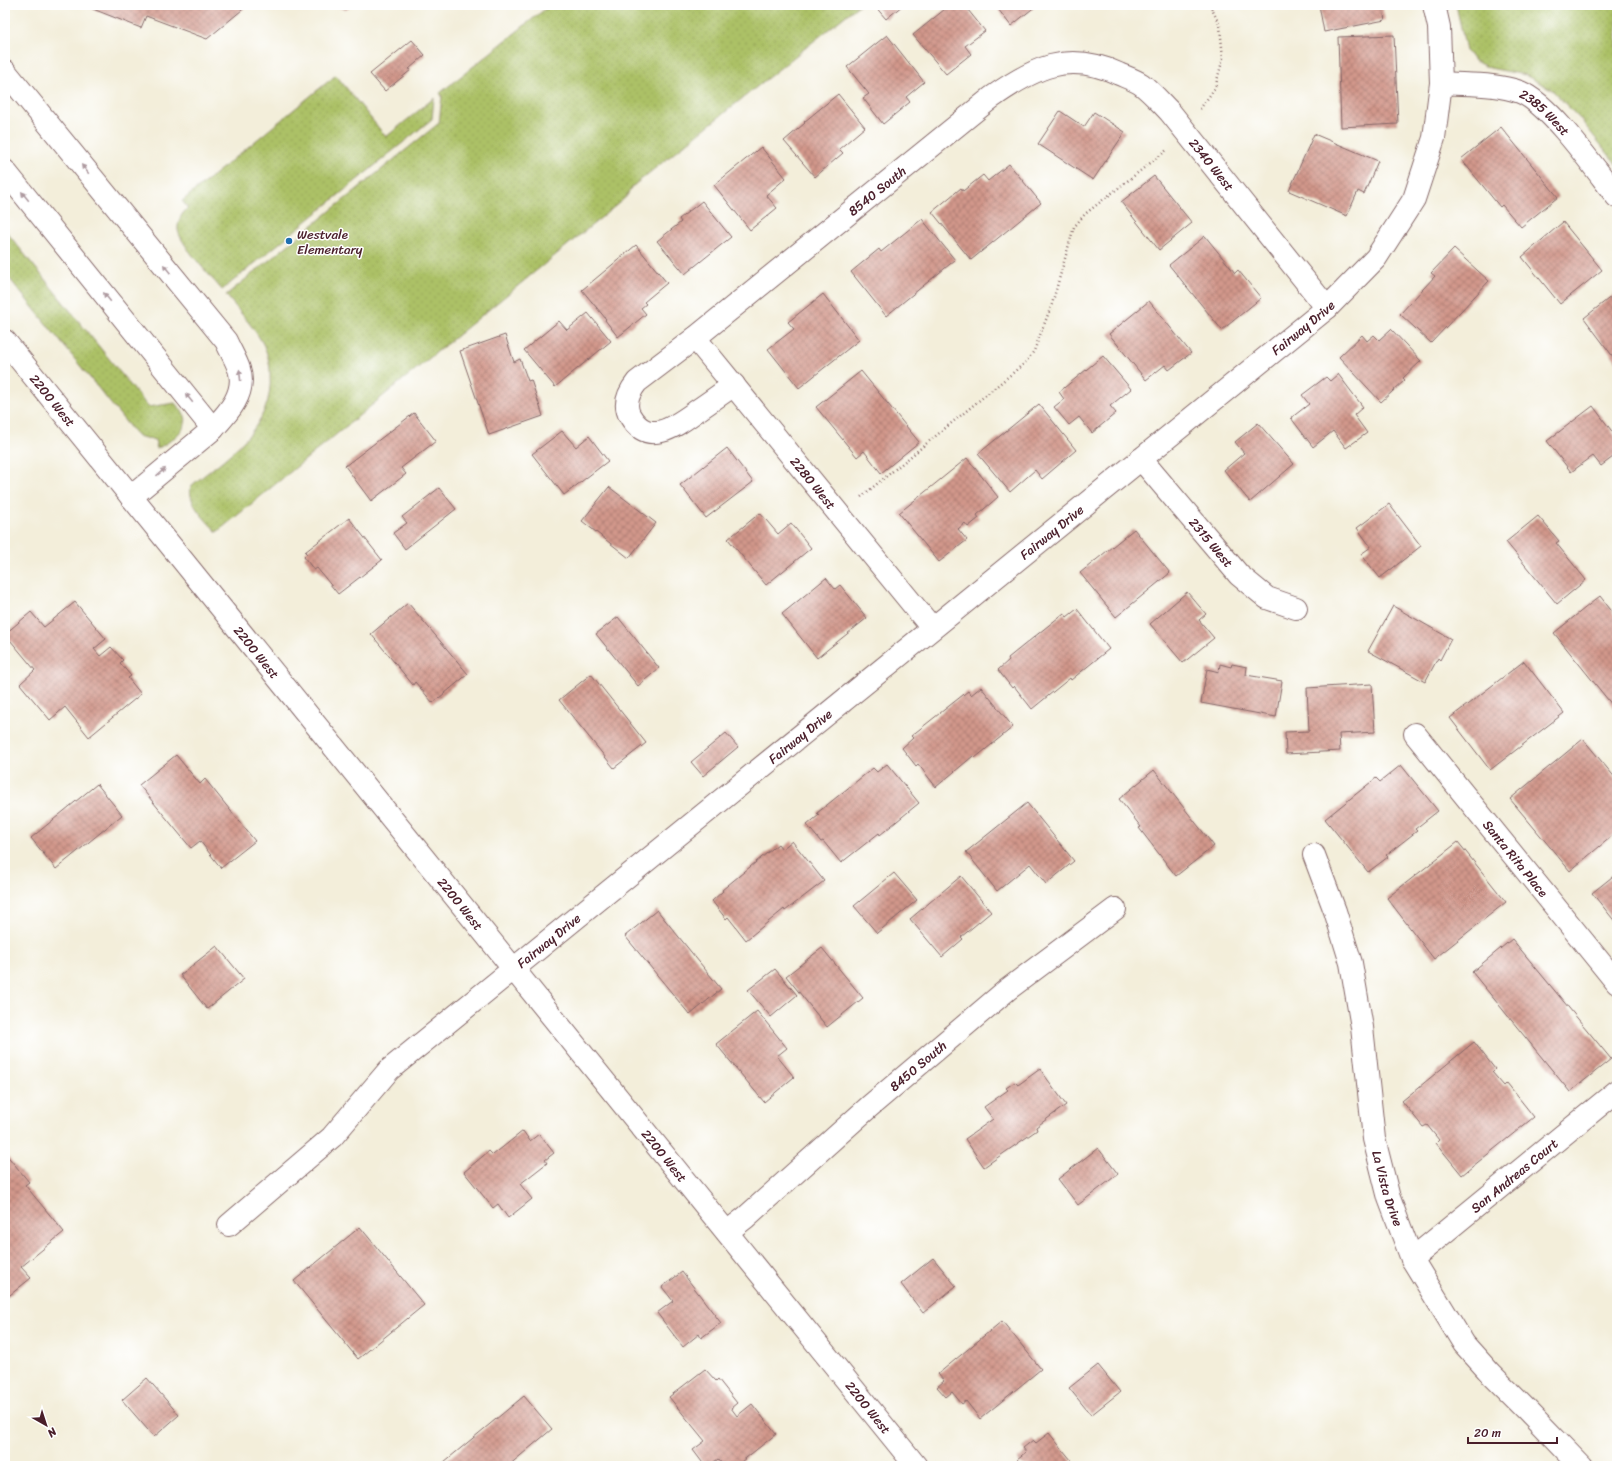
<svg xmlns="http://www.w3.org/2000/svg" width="1622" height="1471" font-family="Sriracha,sans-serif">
  <defs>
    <pattern id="grass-dots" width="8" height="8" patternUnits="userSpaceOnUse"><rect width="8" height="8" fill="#acc166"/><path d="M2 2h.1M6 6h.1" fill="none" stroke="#96a559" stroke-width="1.8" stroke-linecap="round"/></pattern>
    <pattern id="building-cross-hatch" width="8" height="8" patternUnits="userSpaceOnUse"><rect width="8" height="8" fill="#d2978b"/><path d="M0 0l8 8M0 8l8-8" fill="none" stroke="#ac7b72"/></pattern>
  </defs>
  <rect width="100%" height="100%" fill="#fff"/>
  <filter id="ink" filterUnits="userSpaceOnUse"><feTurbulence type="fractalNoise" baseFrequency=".025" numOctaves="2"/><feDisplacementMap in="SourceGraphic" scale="8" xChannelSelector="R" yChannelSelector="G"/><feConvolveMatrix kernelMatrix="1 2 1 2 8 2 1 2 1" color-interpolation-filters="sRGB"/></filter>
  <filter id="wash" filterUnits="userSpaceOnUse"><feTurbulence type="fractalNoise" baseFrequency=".012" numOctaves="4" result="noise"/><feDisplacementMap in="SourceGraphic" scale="16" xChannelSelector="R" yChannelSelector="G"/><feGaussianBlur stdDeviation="0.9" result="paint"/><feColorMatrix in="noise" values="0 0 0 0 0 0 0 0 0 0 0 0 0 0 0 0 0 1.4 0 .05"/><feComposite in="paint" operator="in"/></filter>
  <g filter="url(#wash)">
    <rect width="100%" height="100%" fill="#f3eeda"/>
    <path fill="url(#grass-dots)" stroke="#7b7048" d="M550,5h309l-226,181 -7,11 -13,11 -396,324c-11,-12 -30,-28 -26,-46 37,-31 83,-58 79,-112 0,-11 -3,-23 -8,-32 -10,-17 -24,-32 -36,-47l213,-172 3,-27 -2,-3z
      M1456,5h161v160l-37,-46 -29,-30 -26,-14 -35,-7 -16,-7 -8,-11z
      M336,75l50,62 48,-39 -2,21 -210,171c-11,-13 -42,-46 -44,-60 -1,-9 4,-17 10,-22l-6,-7z
      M5,230l143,177 27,-4c3,4 8,8 10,13 5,14 -18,27 -28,33l-2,-9 -18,-4 -132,-163z"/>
    <g id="blocks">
      <path fill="url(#building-cross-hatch)" d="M83,5h165l-41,34 -61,-23 -5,12z
        M333,5h19l-6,5z
        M874,5h29l-17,14z
        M950,5h14l21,26 -20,15 6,8 -25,20 -33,-39z
        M995,5h42l-26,21z
        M1319,5h63l3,15 -61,12z
        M887,35l37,47 -18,15 4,5 -27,22 -20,-26 6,-4 -22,-27z
        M1394,35l4,89 -57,3 -3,-90z
        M412,40l13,15 -16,14 2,1 -26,21 -15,-17z
        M838,94l27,33 -26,22 4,4 -28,24 -31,-36 21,-18 -1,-1z
        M1060,111l24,16 10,-15 31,20 -32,48 -55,-36z
        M1501,127l57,70 -37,30 -19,-22 -2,2 -39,-48z
        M1314,134l64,27 -14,33 -6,-3 -11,25 -58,-25z
        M761,147l25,31 -20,17 11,13 -27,22 -36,-45z
        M1009,164l32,39 -70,57 -39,-48 29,-24 2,3 20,-16 5,6z
        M1154,176l38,47 -33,27 -38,-48z
        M702,201l29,36 -46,37 -28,-33 24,-19 -2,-3z
        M922,219l33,41 -69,56 -35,-44 28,-23 2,3z
        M1563,222l39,48 -42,34 -38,-47z
        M1205,236l30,37 3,-3 23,28 -39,32 -53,-65z
        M636,245l31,38 -23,19 2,2 -5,4 5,6 -28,23 -13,-17 1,-1 -24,-29z
        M1454,249l35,32 -58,62 -31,-29 35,-38 -4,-3z
        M1617,292v70l-33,-44z
        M823,294l36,46 -60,48 -31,-39 26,-20 -6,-7z
        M1149,301l42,52 -22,17 -4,-5 -19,15 -37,-46z
        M588,313l23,28 -56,46 -31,-37 35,-29 8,9z
        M1391,329l30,32 -18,17 2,2 -24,22 -42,-45 23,-22 5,6 7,-6 5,5z
        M505,335l9,27 6,-3 8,22 3,-1 12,36 -54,19 -29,-84z
        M1103,356l28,33 -21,17 6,7 -24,20 -13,-16 -10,8 -15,-18 10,-8 -5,-7z
        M861,371l58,71 -38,31 -17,-22 -7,6 -41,-50z
        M1338,374l25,33 -9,8 13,18 -21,15 -13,-17 -20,16 -22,-29 18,-14 -7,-9 24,-18 4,4z
        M1039,404l37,46 -34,29 -7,-9 -25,22 -32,-38z
        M1593,406l24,32v16l-16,12 -8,-10 -22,16 -24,-31z
        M414,413l22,28 -35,27 5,6 -35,27 -26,-35z
        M1258,423l36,41 -44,38 -26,-32 20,-17 -9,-11z
        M562,431l14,16 13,-11 19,25 -44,34 -32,-41z
        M727,448l26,34 -47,36 -26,-33z
        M967,458l31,39 -21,18 2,3 -11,9 -3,-4 -7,6 9,11 -28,22 -40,-49z
        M609,487l47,36 -27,35 -47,-37z
        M439,488l17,21 -51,40 -12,-16 14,-10 -5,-6z
        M1389,504l32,42 -41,32 -19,-24 10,-7 -14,-19z
        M760,513l18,21 13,-11 20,25 -45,37 -38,-46z
        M1538,516l21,25 -3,2 30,37 -29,24 -51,-62z
        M349,518l33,42 -44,34 -21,-26 -3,2 -10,-13 3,-3 -2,-2z
        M1134,529l36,44 -54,44 -36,-44z
        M826,578l9,11 5,-4 27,33 -50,40 -35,-44z
        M1187,592l19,22 -7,6 15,18 -31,25 -33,-39z
        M1600,596l17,22v93l-63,-78z
        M75,602l31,37 -12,10 6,7 11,-9 12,13 -3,3 11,13 -3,2 13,16 -52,43 -24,-30 -15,13 -30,-36 15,-14 -30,-36 26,-22 13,15z
        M408,603l60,71 -35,29 -18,-21 -2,3 -42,-51z
        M1393,606l58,33 -11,21 -2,-2 -13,24 -57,-31z
        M1077,609l32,40 -38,31 -1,-2 -38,31 -18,-23 -2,2 -14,-18 11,-10 -1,-2 56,-45 3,4z
        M618,617l41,51 -21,18 -42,-52z
        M1524,661l40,52 -74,57 -40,-52z
        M1220,664l11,3 1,-3 15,3 -1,8 36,6 -6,36 -75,-14 6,-34 12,3z
        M591,674l55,69 -32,25 -55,-68z
        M1372,684l3,48 -36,2 1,17 -54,3 -1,-22 24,-1 -2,-43z
        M981,687l32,40 -38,31 -2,-2 -37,31 -18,-23 -2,2 -14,-18 11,-10 -2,-2 57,-45 3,4z
        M726,733l12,14 -35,29 -12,-14z
        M1583,739l34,41v52l-47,39 -60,-72z
        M176,755l24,29 5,-5 50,62 -34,27 -21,-27 -9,7 -52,-63z
        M887,764l32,39 -39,32 -1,-2 -38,30 -18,-22 -2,1 -14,-17 12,-10 -2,-2 56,-45 4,4z
        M1401,765l37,46 -23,18 2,2 -31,24 2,2 -20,15 -43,-53 51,-41 4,4z
        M1154,770l60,76 -38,30 -37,-48 2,-1 -22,-28z
        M97,784l25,31 -66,54 -25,-31z
        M1027,803l47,58 -28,23 -16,-20 -33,27 -31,-39z
        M792,841l32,40 -39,30 -1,-2 -38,31 -18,-23 -2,2 -14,-18 11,-10 -1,-1 56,-46 4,5z
        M1458,842l48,60 -72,57 -47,-61z
        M894,873l23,27 -40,33 -23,-27z
        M1617,873v51l-25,-31z
        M961,876l30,36 -30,25 2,2 -21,18 -32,-38z
        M657,910l64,79 -31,26 -65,-79z
        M1512,939l99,120 -41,33 -98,-120z
        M217,946l27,33 -37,30 -27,-34z
        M822,948l41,50 -36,29 -41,-51z
        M775,969l22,26 -26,22 -23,-27z
        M757,1011l30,37 -10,8 17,21 -30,25 -48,-58z
        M1474,1042l21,27 -3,3 12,14 3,-3 27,34 -72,58 -26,-32 3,-3 -12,-15 -4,2 -21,-26z
        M1040,1069l26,36 -30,22 1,3 -53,37 -19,-28 28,-20 -9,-12 24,-17 -2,-2 9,-6 3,3z
        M523,1131l7,10 9,-7 15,19 -9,7 2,3 -27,21 12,15 -24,19 -10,-14 -5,4 -29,-36 25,-21 4,4z
        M1098,1148l20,26 -40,31 -20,-26z
        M5,1153l24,29 -4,3 39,47 -43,35 10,11 -26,21z
        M360,1227l64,78 -66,54 -64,-78z
        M933,1258l23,28 -33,27 -22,-29z
        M682,1272l39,51 -20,15 -2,-4 -16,13 -26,-34 16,-12 -11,-14z
        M1002,1321l39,48 -61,50 -14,-18 -4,3 -10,-12 -6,5 -9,-10 7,-6 -6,-7z
        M1098,1365l22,27 -29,23 -22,-27z
        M705,1369l11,12 2,-2 19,24 -6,5 6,8 15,-12 24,30 -40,32h-12l-6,-7 -9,7h-4l-12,-16 12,-9 -36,-44z
        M147,1378l32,37 -25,22 -32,-37z
        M524,1396l28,33 -44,37h-61l-3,-4z
        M1049,1433l27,33h-53l-6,-7 9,-7 -3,-4 10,-8 3,3z"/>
    </g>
  </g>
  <g filter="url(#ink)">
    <use href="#blocks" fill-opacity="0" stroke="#856768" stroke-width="1"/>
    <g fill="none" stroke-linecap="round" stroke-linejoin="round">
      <defs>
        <g id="minor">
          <path d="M5,71l221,270c4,9 10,19 13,28 8,24 -11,44 -26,60l-82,68"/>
          <path id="s1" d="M1441,83c25,2 55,0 79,9 30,12 76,78 97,105"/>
          <path d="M5,171l208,258"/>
          <path id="s2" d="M695,338l237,290"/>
          <path id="s3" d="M5,341l911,1125"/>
          <path id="s4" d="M734,385c-12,8 -24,17 -36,25 -21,15 -49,38 -68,6 -7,-12 -1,-24 7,-34l58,-44 296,-240c42,-30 77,-48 128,-24 7,3 16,6 22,10 11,8 20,19 29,28l157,196"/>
          <path id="s5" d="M1141,459l98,116 28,23 29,10"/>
          <path id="s6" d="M1415,734l202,249"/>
          <path id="s7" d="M1314,855l21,56 16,52 11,64 12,112 15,59 23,61 52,85 27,30 36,36 54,56"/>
          <path id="s8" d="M229,1225l103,-88 57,-67 938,-762 49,-50 38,-59 20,-61 7,-55 -2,-56 -5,-22"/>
          <path id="s9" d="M727,1232l18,-14 125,-112 137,-116 108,-81"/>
          <path id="s10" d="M1412,1259l205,-168"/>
        </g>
      </defs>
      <use href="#minor" stroke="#856768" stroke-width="24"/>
      <path stroke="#856768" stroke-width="2.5" stroke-dasharray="1 3" stroke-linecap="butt" d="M1200,109l15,-21 8,-30 -3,-32 -10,-21
        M861,497l164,-134 9,-12 18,-47 22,-77 11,-13 82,-64"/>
      <use href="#minor" stroke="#fff" stroke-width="22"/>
    </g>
    <defs><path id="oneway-solid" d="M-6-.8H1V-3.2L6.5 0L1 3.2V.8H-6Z"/></defs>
    <g fill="#ae9aa0">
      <use href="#oneway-solid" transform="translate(85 169) rotate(-129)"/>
      <use href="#oneway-solid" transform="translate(25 196) rotate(-129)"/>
      <use href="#oneway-solid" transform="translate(167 269) rotate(-129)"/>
      <use href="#oneway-solid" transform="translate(107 297) rotate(-129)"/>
      <use href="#oneway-solid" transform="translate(240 375) rotate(-96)"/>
      <use href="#oneway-solid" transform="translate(189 398) rotate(-129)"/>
      <use href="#oneway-solid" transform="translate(161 472) rotate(-40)"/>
    </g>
  </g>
  <circle fill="#1f6fb2" stroke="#fff" stroke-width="1.5" cx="289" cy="241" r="4"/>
  <g text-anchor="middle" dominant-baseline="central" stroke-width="3" stroke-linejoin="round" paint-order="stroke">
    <g font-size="13" fill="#4a1f2b" stroke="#fff">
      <text stroke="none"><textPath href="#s1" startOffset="112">2385 West</textPath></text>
      <text stroke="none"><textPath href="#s4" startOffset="885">2340 West</textPath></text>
      <text stroke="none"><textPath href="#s4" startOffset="468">8540 South</textPath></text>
      <text stroke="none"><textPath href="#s8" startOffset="1401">Fairway Drive</textPath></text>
      <text stroke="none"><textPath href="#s3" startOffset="76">2200 West</textPath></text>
      <text stroke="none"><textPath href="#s2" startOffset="187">2280 West</textPath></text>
      <text stroke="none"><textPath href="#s8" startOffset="1077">Fairway Drive</textPath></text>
      <text stroke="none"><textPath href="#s5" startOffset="109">2315 West</textPath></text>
      <text stroke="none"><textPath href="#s3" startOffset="400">2200 West</textPath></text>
      <text stroke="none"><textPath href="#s8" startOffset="753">Fairway Drive</textPath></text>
      <text stroke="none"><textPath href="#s6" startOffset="160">Santa Rita Place</textPath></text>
      <text stroke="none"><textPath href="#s3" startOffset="724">2200 West</textPath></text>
      <text stroke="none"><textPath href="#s8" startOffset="429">Fairway Drive</textPath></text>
      <text stroke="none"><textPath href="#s9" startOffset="253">8450 South</textPath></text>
      <text stroke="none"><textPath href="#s3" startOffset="1048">2200 West</textPath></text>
      <text stroke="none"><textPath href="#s10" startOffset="132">San Andreas Court</textPath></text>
      <text stroke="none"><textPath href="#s7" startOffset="343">La Vista Drive</textPath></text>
      <text stroke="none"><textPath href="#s3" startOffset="1372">2200 West</textPath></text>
    </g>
    <g font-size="13" fill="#4a1f2b" stroke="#fff" text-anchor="start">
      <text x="297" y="234">Westvale<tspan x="297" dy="15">Elementary</tspan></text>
    </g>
  </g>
  <rect width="1622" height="1471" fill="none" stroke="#fff" stroke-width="20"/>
  <g transform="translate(46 1425) rotate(141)" stroke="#ffffff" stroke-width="3" paint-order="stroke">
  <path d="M0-3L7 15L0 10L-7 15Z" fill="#4a1f2b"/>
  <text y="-6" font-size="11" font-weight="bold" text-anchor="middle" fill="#4a1f2b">N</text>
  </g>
  <path d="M1468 1437v6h89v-6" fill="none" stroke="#4a1f2b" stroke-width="2"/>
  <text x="1474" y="1437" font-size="12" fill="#4a1f2b" stroke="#ffffff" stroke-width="3" paint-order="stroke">20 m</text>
</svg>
